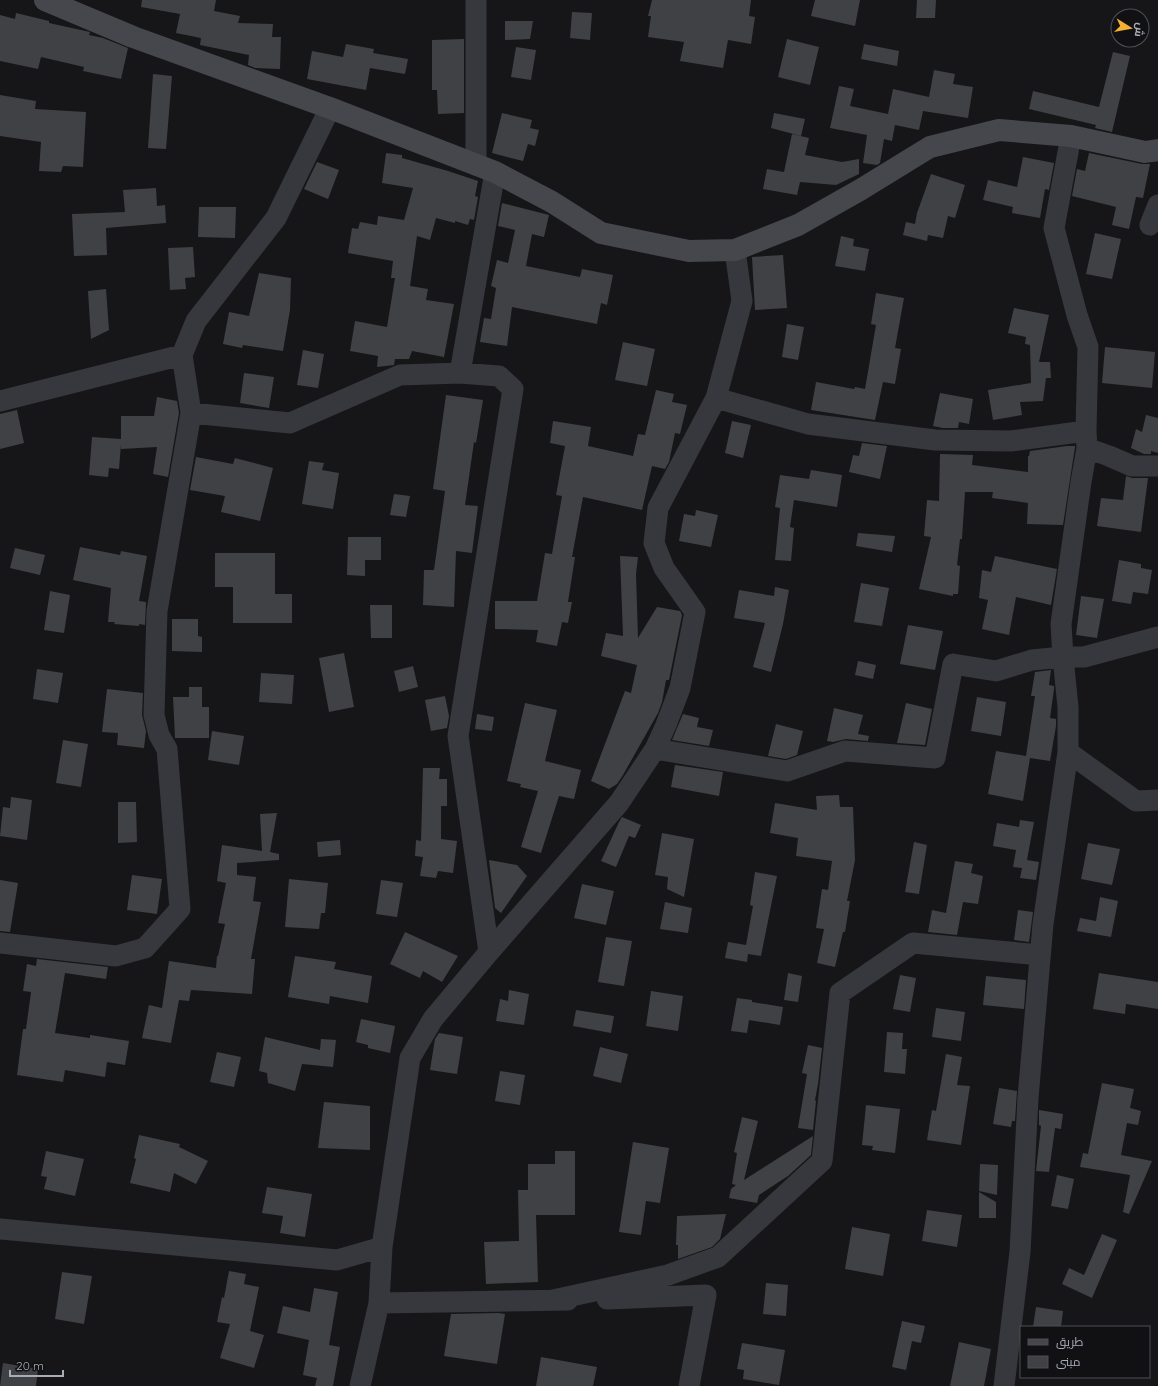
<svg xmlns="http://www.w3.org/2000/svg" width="1158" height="1386" font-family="Quicksand,Cairo,sans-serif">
  <rect width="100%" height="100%" fill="#161618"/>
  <path fill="#404145" d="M142,0h74l-2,11 26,5 -2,7 35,1 -1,13h9l-1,32 -25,-1 -7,-3 1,-10 -49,-10 1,-7 -25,-5 4,-19 -39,-7z
    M652,0h99l-2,16 6,1 -4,27 -23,-4 -5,28 -43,-7 4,-19 -36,-5 3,-21h-3z
    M815,0h45l-5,26 -44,-10z
    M917,0h19l-1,18h-19z
    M572,12l20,1 -2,27 -20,-2z
    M16,13l33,8v2l41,9 -1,3 14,3 25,10 -7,31 -38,-8 1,-4 -43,-10 -3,12 -38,-8v-46l15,4z
    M505,21h28l-3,18 -25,1z
    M464,39v74l-26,1 -1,-24h-5v-50z
    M787,39l32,8 -9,38 -32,-8z
    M346,44l28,5 -1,4 35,6 -3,15 -35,-6 -4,22 -59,-11 5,-28 31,6z
    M864,44l35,7 -2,15 -36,-7z
    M516,47l20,3 -5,30 -20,-3z
    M1113,52l17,4 -18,76 -17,-4 1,-3 -67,-16 4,-18 66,16z
    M934,70l21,4 -2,10 20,3 -5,31 -45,-7 -4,19 -24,-5 -3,16 -8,-2 -4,24 -3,2 -14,-2 4,-28 -37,-7 9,-42 15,3 -4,17 38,8 5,-25 36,8z
    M153,74l19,2 -6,73 -18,-1z
    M0,95l36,6 -1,8 51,3 -3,55 -20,-1 -2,6 -22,-1 2,-29 -41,-6z
    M502,113l30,7 -2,8 9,2 -4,16 -7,-2 -5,17 -31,-8z
    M774,113l31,6 -4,17 -30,-8z
    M792,134l17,4 -4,17 37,7 17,-3v15l-23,11 -36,-3 -3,13 -34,-6 4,-20 17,3z
    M386,153l16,2v3l46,13 30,10 -3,15 3,1 -4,23 -4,-1 -2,6 -13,-4v2l-19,-5 -6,22 -13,-4 -7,50 18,3 -2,11 28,4 -10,53 -32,-6 -3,8h-14l-1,6 -17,2 1,-11 -28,-5 5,-30 32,6 8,-49h-4l2,-17 -45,-8 4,-25 6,1 2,-7 17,3 1,-9 26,4 9,-32 -31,-5z
    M1089,153l53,11h8l-7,34 -7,-1 -7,32 -17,-4 4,-18 -44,-11 5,-27 8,2z
    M1023,157l31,6 -5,27 -4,-1 -5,29 -28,-5 1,-6 -30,-7 5,-20 29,7z
    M317,162l22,8 -11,29 -24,-10z
    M931,174l34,11 -10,33 -7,-2 -5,22 -15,-3 -1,6 -24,-6 3,-13 9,2 2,-11z
    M156,188l1,18 8,-1 1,18 -60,5 1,27 -33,1 -2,-42 53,-2 -2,-22z
    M502,203l47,12 -5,22 -12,-3 -6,32 54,11 2,-8 31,6 -6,30 -6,-2 -4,21 -85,-17 -5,39 -27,-4 4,-24 7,1 5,-31 -5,-2 6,-26 11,3 7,-33 -17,-4z
    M199,207h37l-1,31 -37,-1z
    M1095,233l26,6 -9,40 -26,-5z
    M841,236l13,3 -1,7 16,3 -4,22 -30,-5z
    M193,247l2,30 -10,1 1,11 -16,1 -2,-42z
    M783,255l4,53 -32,2 -3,-53z
    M259,273l32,5 -1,32 -7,41 -40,-6 -1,3 -19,-4 6,-32 20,4z
    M106,289l3,41 -18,9 -3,-48z
    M876,293l28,5 -9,50 6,1 -6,35 -12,-2 -8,38 -64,-10 5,-28 38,7 1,-2 10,2 11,-64 -5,-1z
    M1014,308l35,7 -10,47h11l1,16h-5l-3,23 -23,1 2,13 -29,5 -5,-30 43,-7 -1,-38 -5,-1 1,-7 -18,-4z
    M787,324l17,3 -6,33 -16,-3z
    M623,342l32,7 -8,37 -32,-6z
    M1105,347l50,5 -3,36 -50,-5z
    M303,350l21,4 -6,34 -21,-3z
    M244,373l30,4 -5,31 -29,-5z
    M656,390l18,4 -2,8 15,3 -7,29 -5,-1 -6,29 -4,7 -13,-3 -10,44 -59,-13 -11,60h3l-7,45h4l-4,21 -6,-1 -5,24 -21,-4 2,-12 -43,-1v-28h42l8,-48 7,1 10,-58 -6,-1 9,-49 -15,-3 3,-22 38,6 -3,19 45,10 5,-22 7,1z
    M940,393l33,6 -4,25 -10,-2 -1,6h-15l-10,-2z
    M446,395l37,5 -7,43 -2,-1 -9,63 13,1 -6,47 -16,-2 -2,56 -31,-2 1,-35h10l11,-79 -12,-2z
    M157,397l20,4 2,12 -11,64 -15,-3 4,-27 -36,2v-5l-2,25 -10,-1 -1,9 -19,-2 3,-38 29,2v-23h33z
    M17,410l7,33 -24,6v-35z
    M1146,415l12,3v35l-7,-2v3h-7l-13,-6 5,-19 6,3z
    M732,421l19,4 -8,33 -18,-5z
    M862,443l25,3 -7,33 -31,-7 4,-17 6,1z
    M1067,446h8v1l-12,78 -36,-1 1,-21 -36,-5 1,-6h-28l-3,47h-2l-3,26 3,1 -2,28h-5v2l-34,-7 12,-52 -7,-1 3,-36 12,1 1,-47 33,1 -1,10 56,7v-16h1l1,-5z
    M196,457l37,7 2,-6 38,10 -13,53 -39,-9 4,-16 -35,-6z
    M309,461l15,2 -2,7 17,3 -6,36 -31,-5z
    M811,470l31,5 -5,32 -43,-7 -4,27 4,1 -3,33 -16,-1 5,-52 -5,-1 5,-32 29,4z
    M1126,476l6,2h16l-7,54 -44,-6 4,-28 22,2z
    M394,494l16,2 -4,21 -16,-2z
    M696,510l22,5 -7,32 -32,-6 5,-27 11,2z
    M858,533l37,3 -3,16 -36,-6z
    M348,537h33v23h-16v16l-18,-1z
    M80,547l40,8 1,-4 26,5 -8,45 7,1 -1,23 -6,-1v2l-25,-2 1,-2h-7l3,-34 -38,-8z
    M15,548l30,7 -5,20 -30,-7z
    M215,553h60v41h17v29h-59v-36h-18z
    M620,556l18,1 -2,17 2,64 19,-31 23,4 2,4 -13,65h-3l-4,22 -4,11 -35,62 -6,9 -8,5 -18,-8 34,-90 6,2 6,-28 -36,-9 5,-23 17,3z
    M995,556l62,13 -6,36 -35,-8 -7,38 -27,-6 6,-29 -9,-2 3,-28 9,2z
    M1119,560l22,4v4l11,2 -4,24 -15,-2 -2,12 -19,-3z
    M861,583l28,5 -7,38 -28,-4z
    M775,587l14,3 -6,34 -12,48 -18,-5 12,-44 -31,-5 5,-28 35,6z
    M50,591l20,4 -6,38 -20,-3z
    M1081,596l23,3 -7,39 -21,-3z
    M370,605h22v33h-21z
    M172,619h26v17l4,1v15l-30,-1z
    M908,625l35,6 -8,39 -35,-6z
    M344,653l10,54 -25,5 -10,-54z
    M858,661l18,4 -3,14 -18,-4z
    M413,666l5,21 -19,5 -5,-21z
    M37,669l26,4 -5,30 -25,-4z
    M1051,670l-2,15 5,1v3l-4,29 6,1v7l-6,35 -20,-3 -7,43 -35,-7 8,-43 30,5 9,-60h-4l4,-24z
    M261,673l33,2 -2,29 -33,-2z
    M189,687h13v20h7v31h-34l-2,-41h16z
    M107,689l36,4 -1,22 4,16 -2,17 -27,-3 1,-12 -16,-1z
    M445,696l4,20 -2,12 -16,3 -6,-31z
    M977,697l29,5 -5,34 -30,-5z
    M525,703l32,7 -12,51 36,9 -7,29 -15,-3 -18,57 -20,-6 17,-56 -18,-4 1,-3 -14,-3z
    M906,703l26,6 -7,36 -28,-2z
    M834,708l29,7 -5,19 11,2 -1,5 -22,-2 -13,3 -6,-1z
    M477,714l17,3 -2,14 -17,-2z
    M683,714l16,4 -2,9 16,3 -4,16 -37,-6z
    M776,724l27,7 -6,24 -11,4 -18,-3z
    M212,731l32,5 -5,29 -31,-5z
    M63,740l25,4 -7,43 -25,-4z
    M675,765l48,7 -4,24 -48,-9z
    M423,768h17l-1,11h8v27h-6v33l16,2 -4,32 -15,-2 -2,7 -16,-2 3,-19 -8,-1 1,-16 5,1z
    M839,795l1,12h13l2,53 -8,41h3l-5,31h-2l-8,35 -18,-4 7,-34 -8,-1 6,-39 6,1 4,-29 -36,-5 2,-18 -28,-5 5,-30 42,7 -1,-14z
    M11,797l21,3 -5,40 -27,-4 3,-29 7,1z
    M118,802h18l1,40 -19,1z
    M277,813l-7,39 9,2v6l-42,3v12l19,2 -3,24 8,1 -10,57h4l-3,35 -61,-4 -2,11 -10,-1 -8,43 -29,-5 7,-33 13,3 7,-47 47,7 1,-12h1l7,-32 -7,-1 8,-40 -9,-2 5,-36 40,6 -2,-37z
    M622,817l19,8 -6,13 -6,-2 -13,31 -15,-6 18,-39z
    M1020,820l14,2 -7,38 12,2 -3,18 -16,-2 2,-10 -9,-1 3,-17 -23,-4 4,-23 22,4z
    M662,833l32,6 -10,58 -17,-8 1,-12 -13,-2z
    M340,840l1,15 -23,2 -1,-15z
    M914,842l13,3 -8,49 -14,-2z
    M1088,843l32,6 -8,36 -31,-6z
    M489,860l28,5 10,11 -26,37 -6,-5z
    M955,861l18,3 -2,9 12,3 -5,28 -15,-2 -6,33 -29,-3 4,-22 14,3z
    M755,872l22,4 -16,80 -13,-2 -1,8 -22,-4 3,-16 18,3 7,-39 -3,-1z
    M132,875l30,4 -5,35 -30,-4z
    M289,879l39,4 -3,30h-4l-2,16 -34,-2z
    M0,880l18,3 -8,49 -10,-1z
    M381,880l22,3 -6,34 -21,-3z
    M582,884l32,7 -8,34 -32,-7z
    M1100,897l18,4 -7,36 -34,-6 3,-13 16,3z
    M665,902l27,6 -4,25 -28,-4z
    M1018,910l15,2 -4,30 -15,-2z
    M405,932l53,24 -16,26 -19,-11 -3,7 -30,-14z
    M606,937l26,4 -8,45 -26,-4z
    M295,956l41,6 -2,7 38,7 -4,27 -38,-7 -1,8 -41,-7z
    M37,959l71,8 -2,12 -41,-6 -10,60 35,5v-3l39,6 -4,24 -18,-3 -2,15 -40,-7 -2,12 -46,-7 6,-46h3l5,-37 -8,-1 4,-27 9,2z
    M788,973l14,3 -4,26 -14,-2z
    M1099,973l59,9v27l-32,-5 -1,10 -32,-5z
    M900,975l16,3 -6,34 -17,-3z
    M986,976l40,4 -2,29 -41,-4z
    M509,990l20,4 -5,31 -28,-4 4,-22 8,2z
    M651,991l32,5 -5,35 -32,-5z
    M737,998l15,2v2l31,5 -3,18 -31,-5 -2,13 -16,-2z
    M936,1008l29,4 -4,29 -29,-4z
    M576,1010l38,6 -3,17 -38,-7z
    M361,1019l34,7 -5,27 -22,-5v-3l-12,-3z
    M887,1032l16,1 -1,16h5l-2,25 -21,-2z
    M439,1033l24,4 -6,37 -27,-4 5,-31z
    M265,1037l55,13 1,-11 15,1 -3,27 -31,-3 -7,27 -27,-8 -1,-10 -8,-2z
    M808,1045l14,3 -4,36 -3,16 1,1 -3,29 -15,-2 9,-54 -5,-1z
    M600,1047l28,7 -7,29 -28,-7z
    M217,1052l24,5 -7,30 -24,-5z
    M946,1054l16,3 -5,28 13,1 -9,59 -34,-5 5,-30 4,1z
    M500,1071l25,4 -5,30 -25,-4z
    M1102,1083l32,6 -4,19 11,3 -3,14 -11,-2 -6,32 31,6 -23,53 -6,-2 7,-37 -50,-8 3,-14 5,1z
    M999,1088l18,3 -2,30h-3l-1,6 -18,-3z
    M324,1102l46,4v44l-52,-2z
    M866,1105l34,4 -5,44 -23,-3 1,-4 -11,-1z
    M1039,1110l24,4 -2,15 -6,-1 -6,44 -13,-1 5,-45 -2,-1z
    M742,1117l16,4 -14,59 69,-44 -2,19 -23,21 -29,19 -2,8 -28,-5 2,-9 5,-4 -4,-1 5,-31 -3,-1z
    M139,1135l41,9 -1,3 29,14 -12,23 -22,-11 -4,19 -40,-9 6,-24 -2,-1z
    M633,1142l36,6 -9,55 -14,-2 -5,34 -22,-3z
    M46,1151l38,8 -9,37 -31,-7 3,-12 -6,-1z
    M555,1151h20v64h-39l2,67 -52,2 -2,-42 35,-1 -1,-51h10v-26h27z
    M980,1164l18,1 -1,30 -18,-4z
    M1057,1175l17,4 -6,30 -17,-3z
    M267,1187l45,7 -7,43 -25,-4 3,-17 -21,-3z
    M979,1192l17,10v16h-17z
    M927,1210l35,5 -5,32 -35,-6z
    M726,1214l-6,25 -8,8 -34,12v-14h-2l1,-29z
    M852,1227l38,7 -7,42 -38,-7z
    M1102,1234l15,6 -25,58 -30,-14 7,-16 15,7z
    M229,1271l17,3 -2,10 15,3 -9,44 14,4 -10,33 -34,-10 10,-34 -13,-2 5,-25 2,1z
    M62,1272l30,4 -8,48 -29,-5z
    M766,1283l22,2 -2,31 -23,-2z
    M314,1288l24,4 -9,53 11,2 -7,39h-18l2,-8 -14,-3 6,-35 -32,-7 6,-27 27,6z
    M1036,1307l27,4 -2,16h-28z
    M498,1313l7,1 -8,50 -53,-8 7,-42z
    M902,1321l23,5 -4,17 -9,-2 -6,29 -14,-3z
    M959,1342l32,7 -7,37h-34z
    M742,1343l43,7 -6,35 -36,-6 1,-9 -7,-1z
    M541,1357l56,10 -4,19h-57z
    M3,1363l35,6 -2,17h-36z"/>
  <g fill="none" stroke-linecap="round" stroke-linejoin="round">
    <path stroke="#37383d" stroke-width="21" d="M476,0v165
      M1150,225l8,-20
      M460,373l35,-201
      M716,398l92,26 127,16 76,1 75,-10
      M0,401l182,-46
      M191,413l99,10 110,-48 60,-2 39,3 14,13 -55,347 31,216
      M1087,448l22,8 23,10h26
      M655,749l132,22 58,-20 90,7 18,-94 43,7 36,-11 31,-3h21l74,-20
      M1068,752l68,49 22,-1
      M0,943l116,13 29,-8 35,-39 -13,-160 -8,-14 -5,-20 3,-104 34,-198 -9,-58 14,-34 80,-103 54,-110
      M0,1229l337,31 45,-13
      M607,1299l99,-4 -17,91
      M553,1300l115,-25 50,-18 104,-96 18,-168 73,-50 127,12
      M379,1303l189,-3
      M360,1386l19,-83 3,-56 28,-189 23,-39 56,-67 130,-149 36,-54 11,-24 14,-37 15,-76 -31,-44 -10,-25 4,-35 58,-110 26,-97 -7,-51
      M1004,1386l16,-134 8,-154 15,-174 25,-172v-45l-5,-50 -2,-33 20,-142 6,-34 -1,-17 2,-84 -11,-32 -23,-87 17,-92"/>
    <path stroke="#45474d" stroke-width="22" d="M45,0l88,37 197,71 165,64 57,30 49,31 88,18 46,-1 63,-25 62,-35 70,-43 69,-17 72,6 74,16 13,-2"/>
  </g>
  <rect x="1020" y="1326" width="130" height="52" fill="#111113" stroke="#4d4f55"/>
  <rect x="1028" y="1339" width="20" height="6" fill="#45474d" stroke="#4d4f55"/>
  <text x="1056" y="1346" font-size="12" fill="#a8adb8">طريق</text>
  <rect x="1028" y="1356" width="20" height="12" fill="#404145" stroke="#4d4f55"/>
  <text x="1056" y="1366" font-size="12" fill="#a8adb8">مبنى</text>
  <g transform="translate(1130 28) rotate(101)"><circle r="19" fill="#111113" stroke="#4d4f55"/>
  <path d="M0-3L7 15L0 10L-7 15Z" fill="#f2b134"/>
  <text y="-6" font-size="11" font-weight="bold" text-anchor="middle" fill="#a8adb8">ش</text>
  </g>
  <path d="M10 1370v6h53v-6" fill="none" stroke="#a8adb8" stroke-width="2"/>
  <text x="16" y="1370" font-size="12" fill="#a8adb8" stroke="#111113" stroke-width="3" paint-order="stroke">20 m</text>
</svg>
